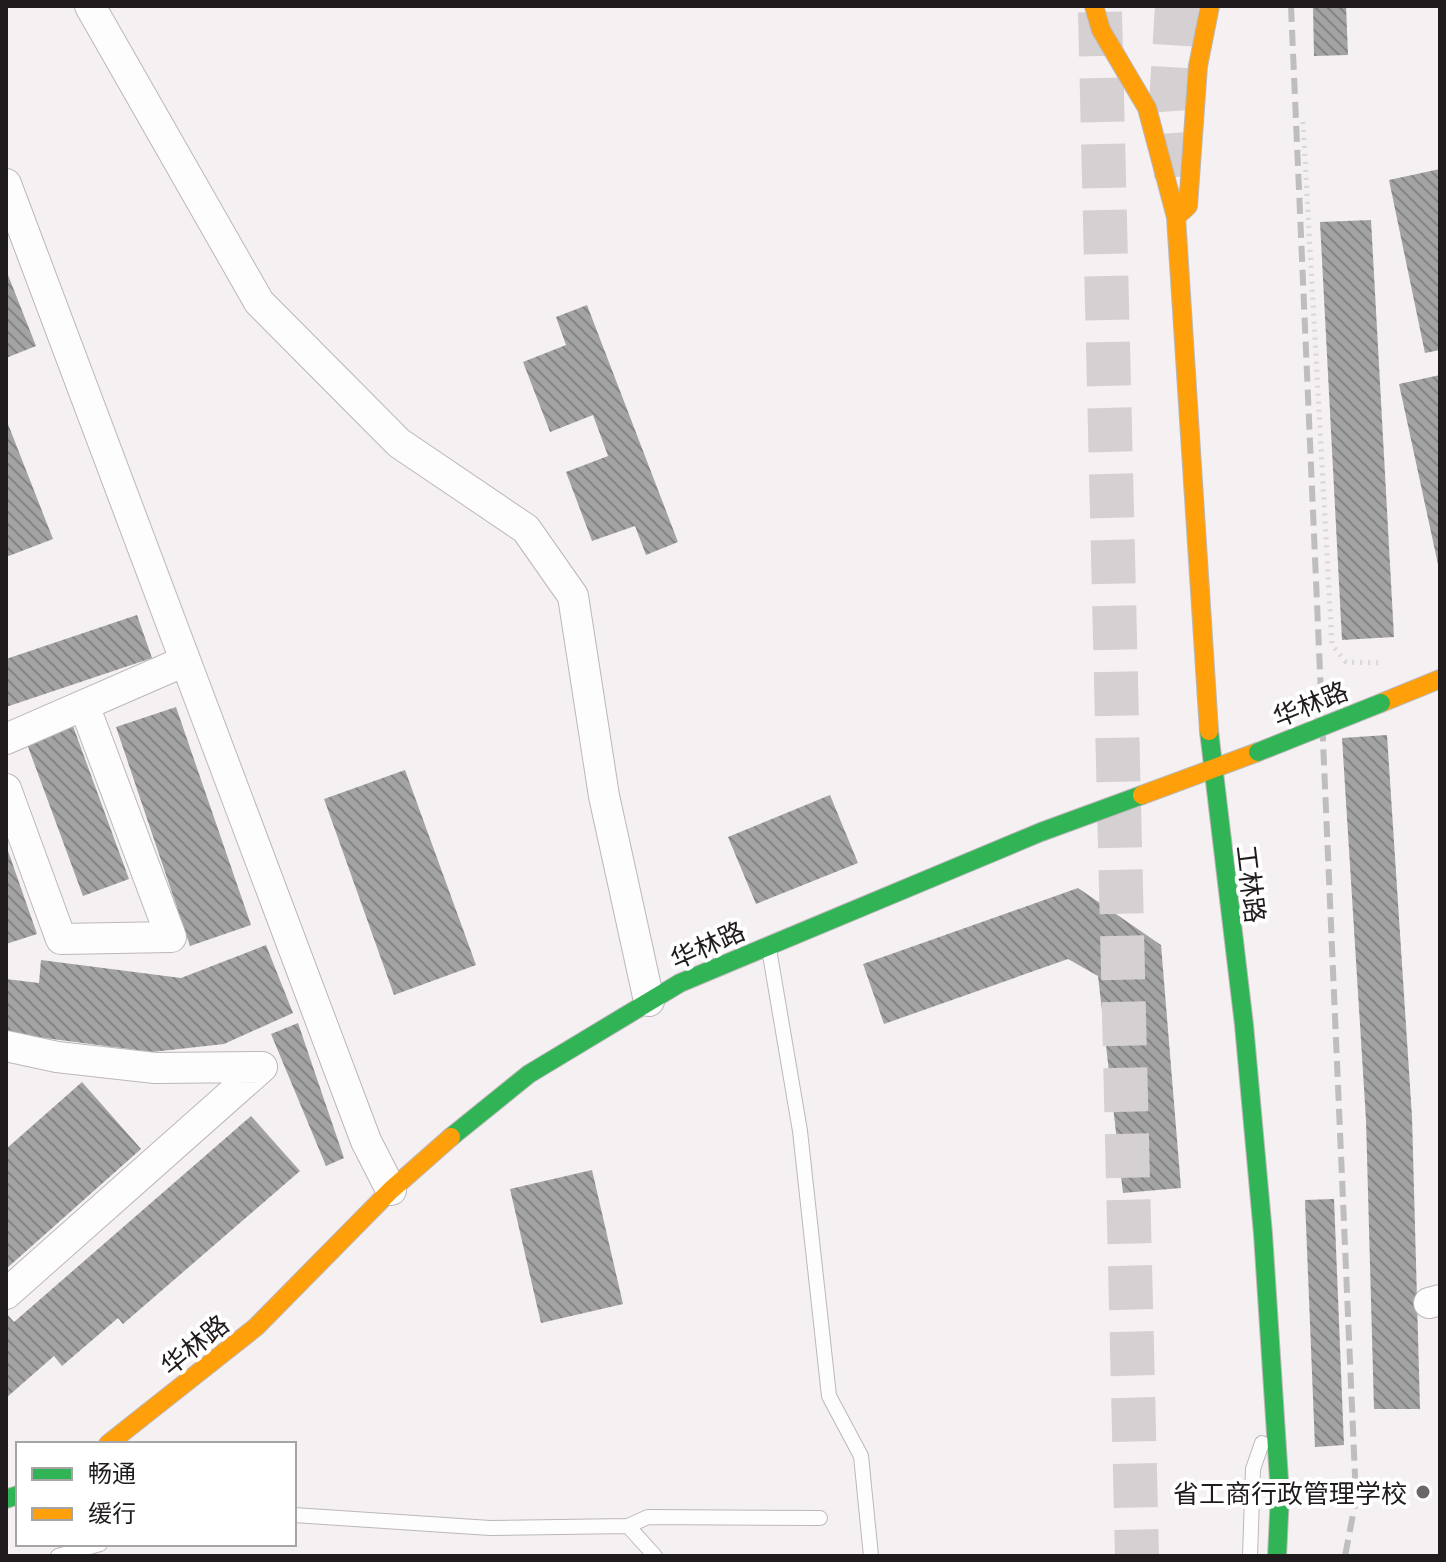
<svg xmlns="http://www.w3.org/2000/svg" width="1446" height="1562" font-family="'Exo 2','Noto Sans SC',sans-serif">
  <defs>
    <pattern id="building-back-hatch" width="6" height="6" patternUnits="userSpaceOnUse" patternTransform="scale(2)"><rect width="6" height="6" fill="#a4a3a4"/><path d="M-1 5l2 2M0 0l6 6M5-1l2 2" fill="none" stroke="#858485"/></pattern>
  </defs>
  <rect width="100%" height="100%" fill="#f5f0f2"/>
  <path fill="url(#building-back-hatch)" d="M1313,6h33l2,49 -34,1z
    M1440,169v181l-15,3 -36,-173z
    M1371,220l23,417 -52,3 -22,-418z
    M6,270l30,76 -30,12z
    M587,305l91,237 -32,13 -11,-29 -43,15 -26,-69 42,-16 -15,-41 -43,17 -27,-70 43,-17 -10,-28z
    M1440,375v193l-1,1 -40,-185z
    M6,419l47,120 -47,18z
    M137,615l15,43 -146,49v-48z
    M176,707l75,218 -61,21 -74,-219z
    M73,726l56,153 -46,17 -56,-152z
    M1387,735l25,382 8,292h-46l-8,-289 -24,-382z
    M405,770l71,195 -82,30 -70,-196z
    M830,795l28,68 -102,41 -28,-67z
    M6,845l31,89 -31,10z
    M1078,888l83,57 20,243 -58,5 -25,-217 -30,-17 -184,65 -21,-60z
    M266,945l27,68 -69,31 -72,8 -146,-19v-54l33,4 2,-23 140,18z
    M298,1023l46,135 -18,8 -55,-132z
    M82,1082l59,67 -135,120v-120z
    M251,1116l49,55 -177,153 -5,-6 -56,48 -8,-10 -48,42v-85l8,9z
    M592,1170l31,134 -82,19 -31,-134z
    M1334,1199l10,246 -29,2 -10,-247z"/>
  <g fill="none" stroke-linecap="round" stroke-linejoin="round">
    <path stroke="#d5d0d2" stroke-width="44" stroke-dasharray="44 22" stroke-linecap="butt" d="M1100,12l37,1544
      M1176,177l-5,-73 6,-98"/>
    <defs>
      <path id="lane" d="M769,949l31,182 29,265 32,60 10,100
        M294,1515l196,13 138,-2 27,30
        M628,1526l20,-9 172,1
        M58,1556l42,-12
        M1250,1556l3,-87 9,-26"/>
      <path id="street" d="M90,6l169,296 140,141 127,86 47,67 31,200 45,205
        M6,184l360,957 25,49
        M6,739l179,-78
        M6,789l55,150 110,-2 -87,-232
        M6,1046l51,11 98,11 107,-1 -256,227
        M1429,1303l11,-3"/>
      <path id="fast" d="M1209,731l35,294 19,209 17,261 -3,61
        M451,1137l78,-63 151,-91 361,-151 101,-37
        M6,1499l12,-4"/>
      <path id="slow" d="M1094,6l7,24 46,78 29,109 12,-11 10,-140 12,-60
        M1176,217l33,514
        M1381,703l59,-24
        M1142,795l116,-43
        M108,1444l148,-117 135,-137 60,-53"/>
    </defs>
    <use href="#lane" stroke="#bcb7b9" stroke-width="16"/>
    <use href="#street" stroke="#bcb7b9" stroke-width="32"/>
    <use href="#fast" stroke="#bcb7b9" stroke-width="20"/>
    <use href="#slow" stroke="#bcb7b9" stroke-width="20"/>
    <path stroke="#d8d6d7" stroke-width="5" stroke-dasharray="2 6" stroke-linecap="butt" d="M1303,122l29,523 14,17 37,1"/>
    <use href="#lane" stroke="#fefdfd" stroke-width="14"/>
    <use href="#street" stroke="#fefdfd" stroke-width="30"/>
    <use href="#fast" stroke="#30b455" stroke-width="18"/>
    <use href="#slow" stroke="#ff9f0a" stroke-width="18"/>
    <path stroke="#bfbebe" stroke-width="6" stroke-dasharray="16 8" stroke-linecap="butt" d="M1291,6l65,1493 -11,57"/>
    <defs>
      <path id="fast-bridge" d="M1258,752l123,-49"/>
    </defs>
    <use href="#fast-bridge" stroke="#bcb7b9" stroke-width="20" stroke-linecap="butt"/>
    <use href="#fast-bridge" stroke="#30b455" stroke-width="18"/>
  </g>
  <circle fill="#6b6668" stroke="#fff" stroke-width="3" cx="1423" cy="1492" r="8"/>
  <g text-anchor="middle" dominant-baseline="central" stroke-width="8" stroke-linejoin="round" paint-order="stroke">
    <g font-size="26" fill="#201c1e" stroke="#fff">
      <text transform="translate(1310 703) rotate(-22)">华林路</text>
      <text transform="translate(1252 884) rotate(83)">工林路</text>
      <text transform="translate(707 944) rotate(-24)">华林路</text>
      <text transform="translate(194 1344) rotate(-39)">华林路</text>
    </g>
    <g font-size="26" fill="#201c1e" stroke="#fff" text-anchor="end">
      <text x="1407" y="1492">省工商行政管理学校</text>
    </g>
  </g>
  <rect width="1446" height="1562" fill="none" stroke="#201c1e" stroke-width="16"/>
  <rect x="16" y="1442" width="280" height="104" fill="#ffffff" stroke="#a6a4a5" stroke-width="2"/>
  <rect x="32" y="1468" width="40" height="12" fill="#30b455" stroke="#a6a4a5" stroke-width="2"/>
  <text x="88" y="1482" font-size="24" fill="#201c1e">畅通</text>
  <rect x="32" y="1508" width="40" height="12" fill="#ff9f0a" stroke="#a6a4a5" stroke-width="2"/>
  <text x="88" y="1522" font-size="24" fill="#201c1e">缓行</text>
</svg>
